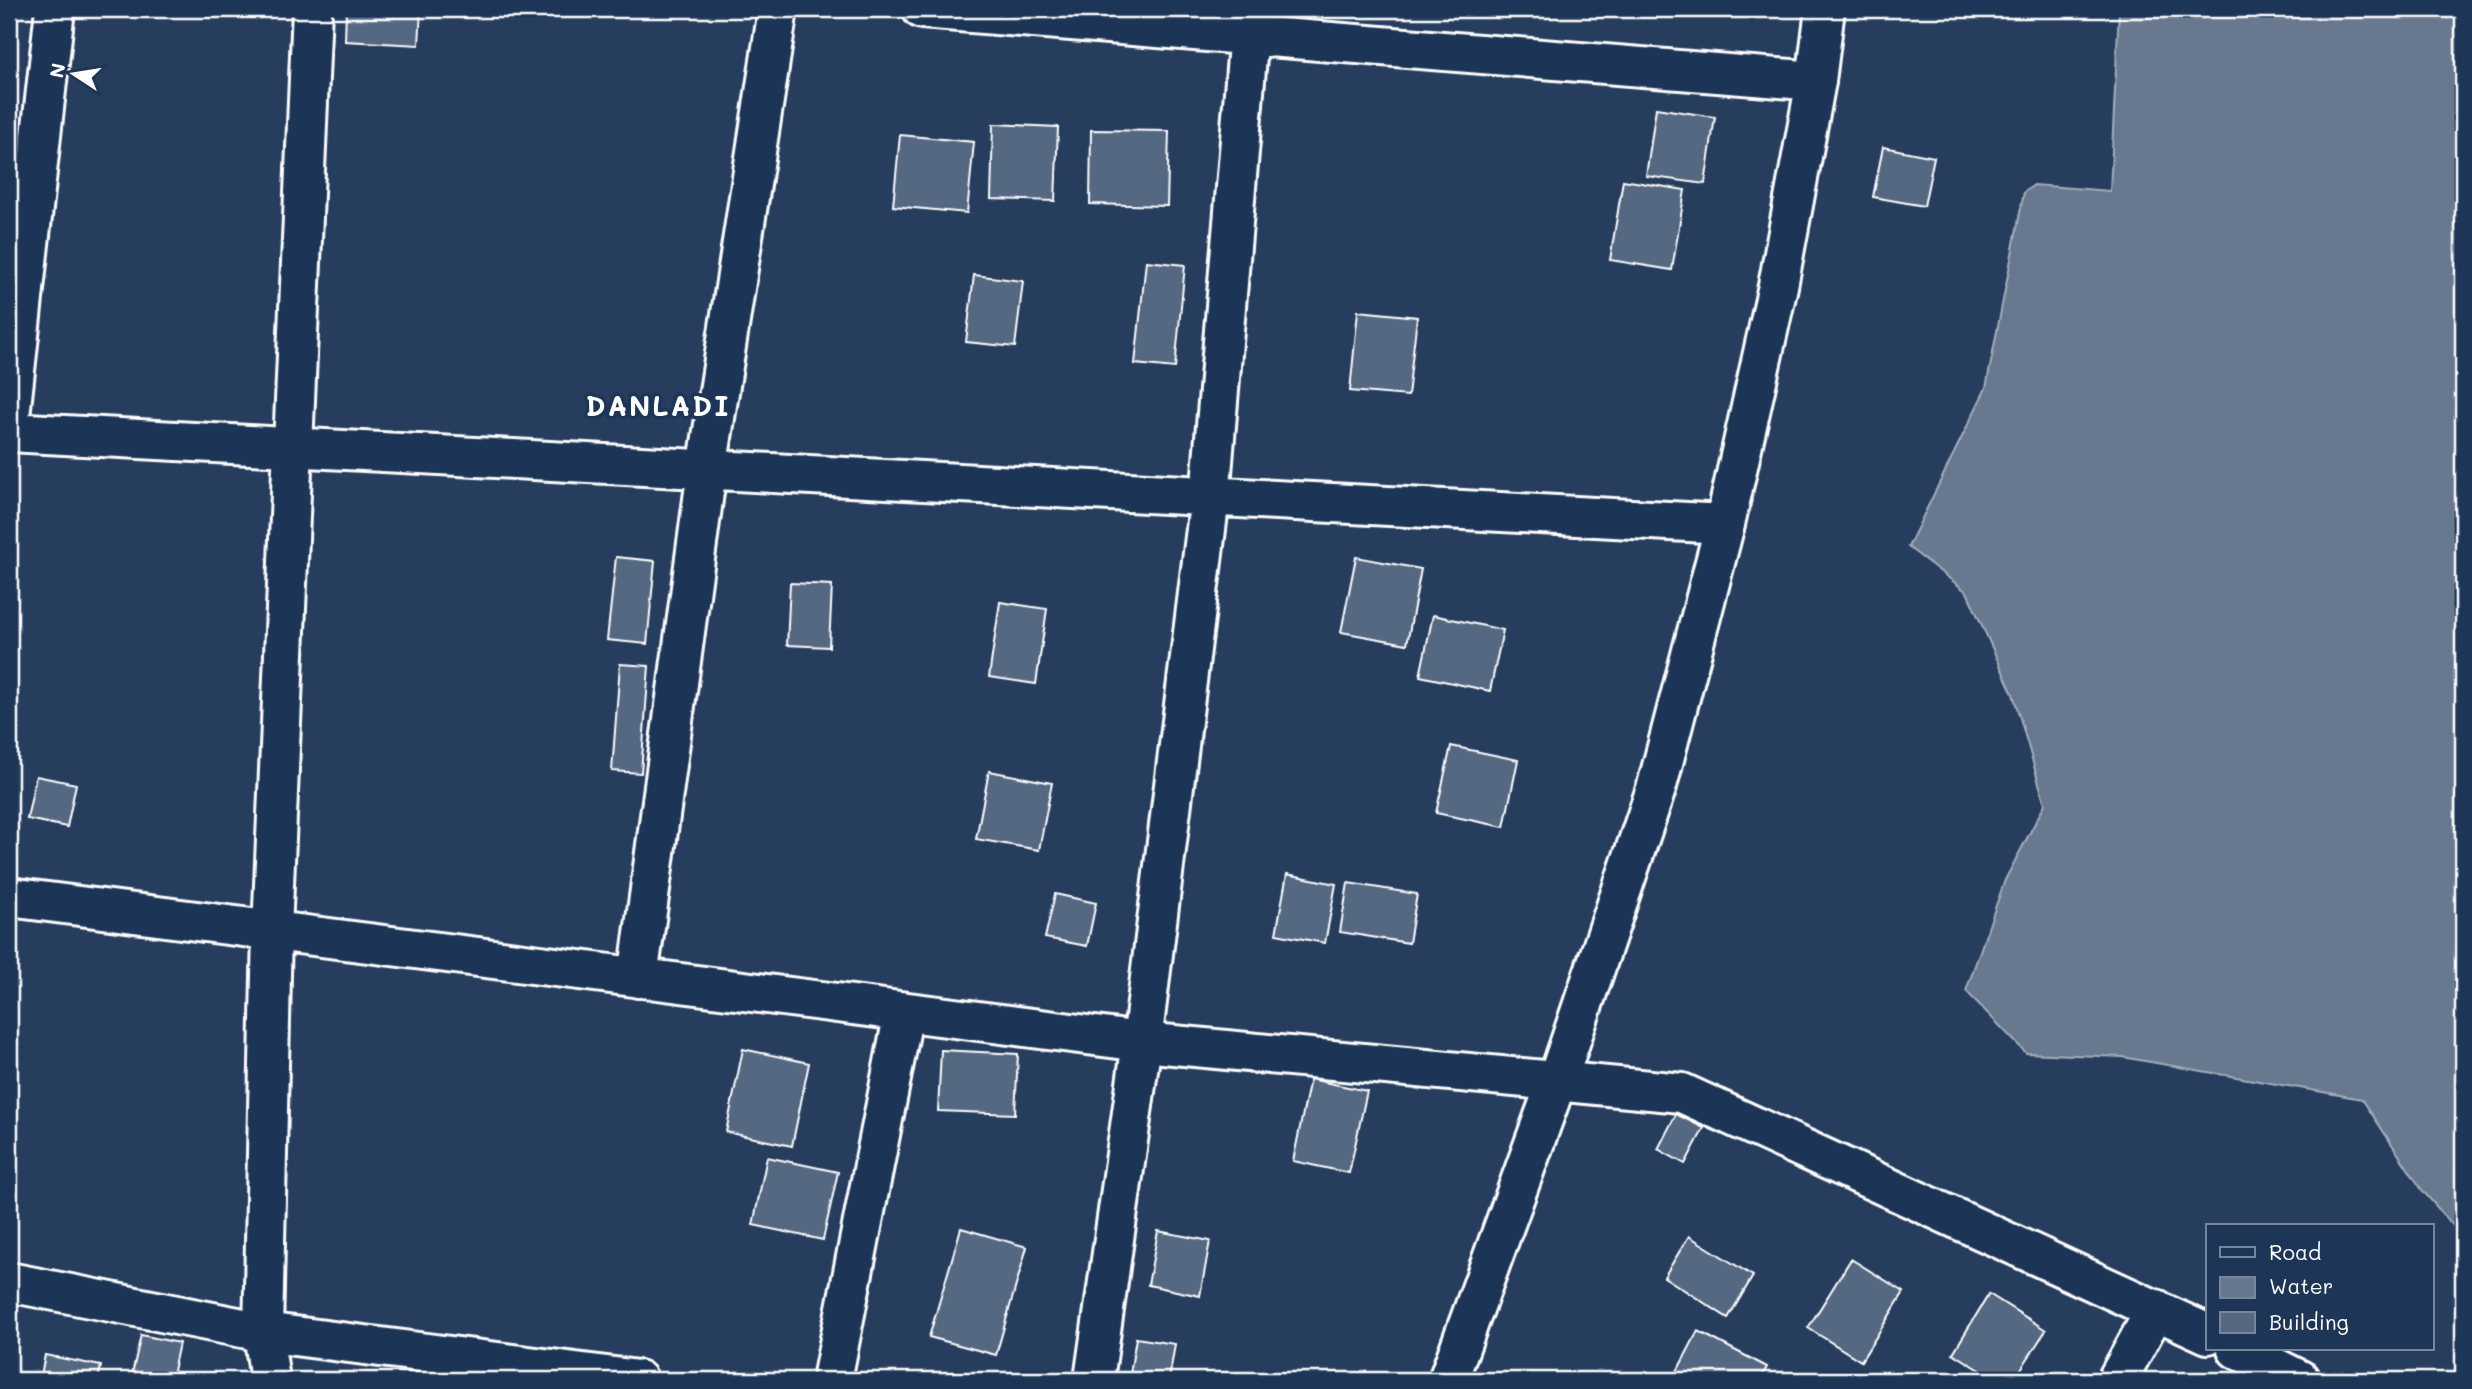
<svg xmlns="http://www.w3.org/2000/svg" width="2472" height="1389" font-family="Mali,sans-serif">
  <rect width="100%" height="100%" fill="#263d5e"/>
  <filter id="ink" filterUnits="userSpaceOnUse"><feTurbulence type="fractalNoise" baseFrequency=".0143" numOctaves="2"/><feDisplacementMap in="SourceGraphic" scale="14" xChannelSelector="R" yChannelSelector="G"/><feConvolveMatrix kernelMatrix="1 2 1 2 8 2 1 2 1" color-interpolation-filters="sRGB"/></filter>
  <g filter="url(#ink)">
    <path fill="#67788e" stroke="#a4aebb" stroke-width="2" d="M2119,9h344v1228l-41,-47 -60,-91 -240,-42 -96,-4 -60,-62 39,-111 40,-76 -32,-110 -46,-102 -59,-45 78,-159 38,-196 10,-7 76,6z"/>
    <path fill="#556781" stroke="#fff" stroke-width="2" d="M346,9h75l-2,36 -74,-4z
      M1656,108l59,9 -10,67 -59,-8z
      M993,124l65,3 -3,74 -64,-2z
      M1091,130l78,1 -2,75 -77,-2z
      M900,135l74,7 -7,71 -74,-7z
      M1883,147l51,10 -10,49 -51,-9z
      M1623,180l62,10 -13,80 -62,-10z
      M1146,261l39,4 -10,103 -40,-4z
      M974,275l49,6 -8,66 -49,-5z
      M1358,311l59,6 -9,79 -58,-5z
      M616,557l39,4 -8,83 -40,-4z
      M1356,557l65,12 -14,75 -66,-12z
      M790,583l42,2 -3,62 -42,-2z
      M1000,602l47,7 -11,75 -47,-7z
      M1433,615l70,15 -13,61 -70,-15z
      M620,664l29,2 -8,107 -29,-2z
      M1451,746l67,14 -14,67 -68,-14z
      M989,771l63,12 -13,67 -63,-11z
      M36,776l40,8 -9,43 -40,-8z
      M1287,874l49,10 -11,59 -49,-9z
      M1348,883l69,11 -8,49 -69,-11z
      M1055,894l41,9 -9,43 -42,-8z
      M743,1049l66,14 -17,83 -66,-14z
      M941,1050l77,4 -3,60 -77,-3z
      M1310,1079l57,12 -18,82 -56,-12z
      M1676,1114l28,14 -19,36 -27,-15z
      M767,1157l71,15 -15,68 -70,-15z
      M961,1228l66,19 -31,108 -67,-18z
      M1158,1231l52,10 -10,55 -52,-11z
      M1689,1236l64,40 -25,42 -64,-41z
      M1851,1259l53,33 -43,69 -53,-33z
      M1989,1294l57,36 -32,50h-18l-43,-27z
      M1698,1331l69,36 -7,13h-80l-6,-3z
      M141,1335l38,8 -8,37 -39,-6z
      M1136,1338l39,6 -6,36h-40z
      M45,1355l56,11 -3,14h-58z"/>
    <g fill="none" stroke-linecap="round" stroke-linejoin="round">
      <defs>
        <path id="minor" d="M922,9l894,72
          M9,425l46,-416
          M9,432l1716,92
          M9,897l1133,145 540,51 526,241
          M638,978l69,-508 71,-461
          M9,1282l254,50 375,48
          M2237,1349l63,31
          M270,1380l-7,-48 9,-401 40,-922
          M832,1380l72,-368
          M1094,1380l48,-338 68,-545 41,-488
          M2117,1380l39,-71"/>
        <path id="trunk" d="M1448,1380l109,-299 100,-295 68,-262 53,-238 38,-205 9,-72"/>
      </defs>
      <use href="#minor" stroke="#fff" stroke-width="44"/>
      <use href="#trunk" stroke="#fff" stroke-width="44"/>
      <use href="#minor" stroke="#1d3557" stroke-width="38"/>
      <use href="#trunk" stroke="#1d3557" stroke-width="38"/>
    </g>
  </g>
  <g text-anchor="middle" dominant-baseline="central" stroke-width="7" stroke-linejoin="round" paint-order="stroke">
    <g font-size="28" font-weight="bold" letter-spacing="2" fill="#fff" stroke="#1d3557">
      <text x="658" y="405">DANLADI</text>
    </g>
  </g>
  <rect width="2472" height="1389" fill="none" stroke="#1d3557" stroke-width="35"/>
  <rect x="18" y="18" width="2437" height="1354" fill="none" stroke="#fff" stroke-width="2.5" filter="url(#ink)"/>
  <rect x="2206" y="1224" width="228" height="126" fill="#1d3557" stroke="#77869a" stroke-width="2"/>
  <rect x="2220" y="1247" width="35" height="10" fill="#1d3557" stroke="#77869a" stroke-width="2"/>
  <text x="2269" y="1260" font-size="21" fill="#ffffff">Road</text>
  <rect x="2220" y="1277" width="35" height="21" fill="#67788e" stroke="#77869a" stroke-width="2"/>
  <text x="2269" y="1294" font-size="21" fill="#ffffff">Water</text>
  <rect x="2220" y="1312" width="35" height="21" fill="#556781" stroke="#77869a" stroke-width="2"/>
  <text x="2269" y="1330" font-size="21" fill="#ffffff">Building</text>
  <g transform="translate(74 74) rotate(282)" stroke="#1d3557" stroke-width="5" paint-order="stroke">
  <path d="M0-5L12 26L0 18L-12 26Z" fill="#ffffff"/>
  <text y="-10" font-size="19" font-weight="bold" text-anchor="middle" fill="#ffffff">N</text>
  </g>
</svg>
